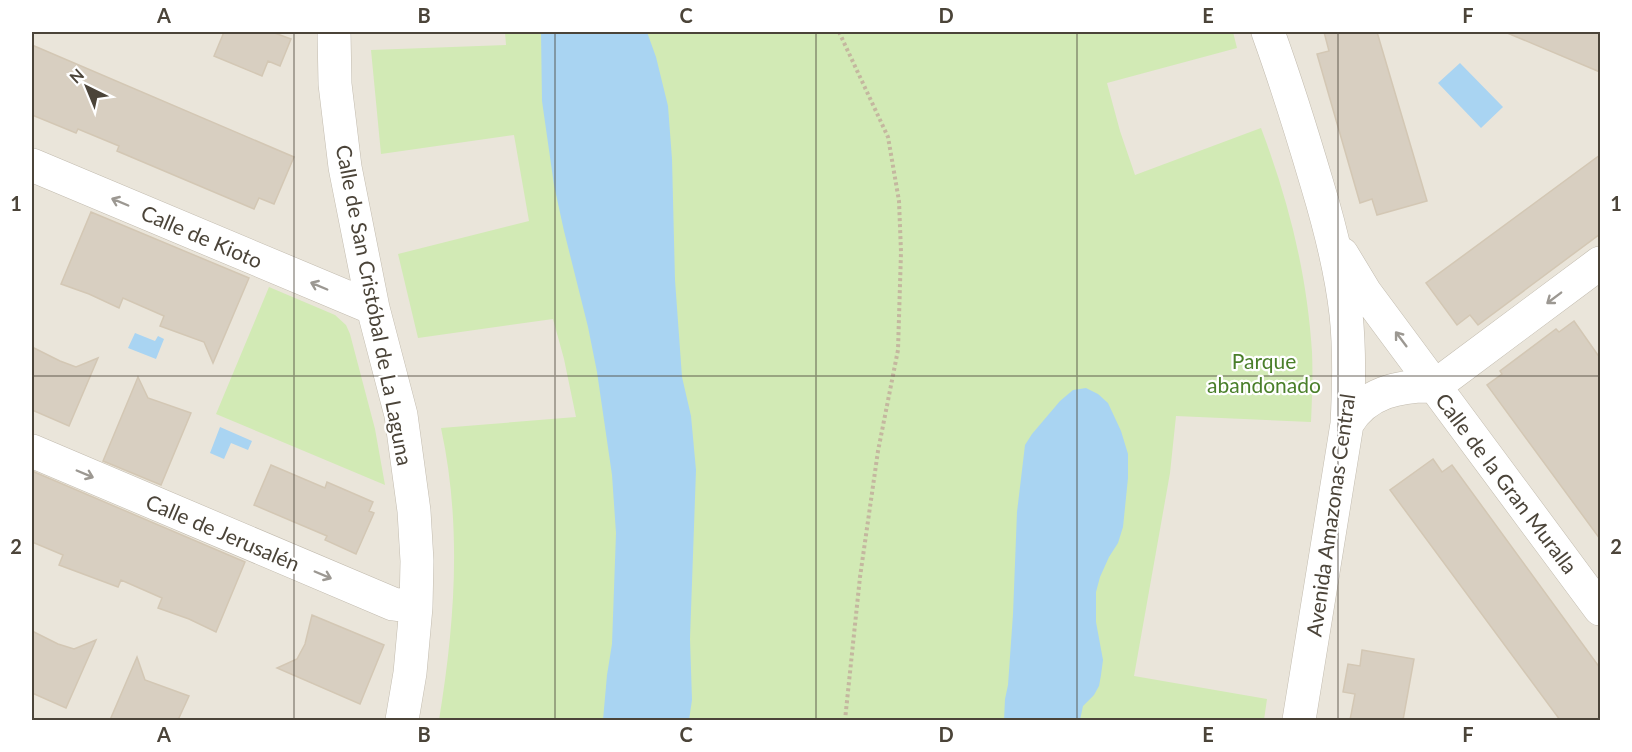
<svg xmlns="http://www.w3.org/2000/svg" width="1632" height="752" font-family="Lato,sans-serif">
  <rect width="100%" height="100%" fill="#f6f3ec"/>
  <path fill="#eae5da" d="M32,32h1568v688h-1568z"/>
  <path fill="#d2eab5" d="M505,32h728l4,16 -130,35 13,48 15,44 126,-47c28,74 46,146 51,224 1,23 0,47 -1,70l-135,-6 -6,57 -36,203 133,23 -3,21h-825c16,-97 23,-195 2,-292l135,-11 -12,-58 -11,-40 -135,19 -20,-84 131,-33 -15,-86 -133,19 -10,-104 135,-5z
    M269,287l66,28 11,10 4,9 25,95 10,56 -169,-71z"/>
  <path fill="#a9d4f2" d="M541,32h106l9,25 12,49 4,53 3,121 7,97 9,39 5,54 -6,169 2,61 -3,20h-86l4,-45 5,-31 4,-111 -4,-58 -15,-103 -9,-45 -24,-96 -10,-46 -12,-84z
    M1460,63l43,44 -22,21 -43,-45z
    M135,333l20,8 3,-5 6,3 -8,20 -28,-11z
    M1086,388l12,6 10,9 13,28 7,23v24l-5,49 -5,16 -9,14 -9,20 -4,15v30l7,38 -2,15 -2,11 -5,9 -11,11 -3,14h-76l1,-21 3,-14 5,-71 4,-102 8,-67 7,-11 28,-33 13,-11z
    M220,427l32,14 -4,9 -17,-7 -7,16 -14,-6z"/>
  <path fill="#d8cfc1" stroke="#d3c7b4" stroke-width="1.5" d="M224,32h48l19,7 -11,27 -12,-5 -6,15 -48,-20z
    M1324,32h53l50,169 -50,14 -5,-16 -12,4 -43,-149 12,-3z
    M1505,32h95v40z
    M32,45l262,112 -20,47 -15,-6 -5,11 -137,-58 2,-5 -41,-17 -2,4 -44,-18z
    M1600,155v79l-122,91 -8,-10 -13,10 -31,-42z
    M91,212l158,66 -36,85 -9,-21 -44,-16 4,-10 -41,-18 -4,10 -30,-14 -28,-10z
    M1574,321l26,37v181l-113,-154 15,-11 -2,-3 56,-42 3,3z
    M32,347l28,14 16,6 22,-9 -29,68 -37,-16z
    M138,377l10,21 43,15 -30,72 -58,-24z
    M1433,459l9,13 10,-7 148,203v52h-40l-170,-230z
    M271,465l54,23 2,-6 46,20 -4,9 5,2 -18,41 -31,-14 2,-4 -73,-31z
    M32,471l213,91 -29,70 -27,-13 -31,-11 4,-10 -41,-18 -3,7 -59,-22 4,-10 -31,-13z
    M312,615l72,30 -24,59 -83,-36 20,-9 8,-15z
    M32,631l26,13 16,5 22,-9 -30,68 -34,-15z
    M1362,650l52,9 -11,61h-53l5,-26 -12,-2 5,-28 12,2z
    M137,657l8,23 44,16 -11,24h-68z"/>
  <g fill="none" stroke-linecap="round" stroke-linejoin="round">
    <defs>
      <path id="minor" d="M334,32l1,52 10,83 28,141 28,107 13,96 3,50 -1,46 -6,66 -8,47
        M1268,32c18,50 34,101 49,152 13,43 24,86 29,130 4,37 3,73 1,110l-48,296
        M32,165l341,143
        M1342,254l23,38 235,317
        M1347,424c19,-32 53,-39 88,-38l165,-123
        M32,451l361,153 23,3"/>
    </defs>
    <use href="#minor" stroke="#c2bbae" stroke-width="34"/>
    <path stroke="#c4b79f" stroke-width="4" stroke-dasharray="3 3" stroke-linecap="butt" d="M839,32l49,105 11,64 2,51 -3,98 -20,101 -18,126 -15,143"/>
    <use href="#minor" stroke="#fff" stroke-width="33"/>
  </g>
  <defs><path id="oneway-shaft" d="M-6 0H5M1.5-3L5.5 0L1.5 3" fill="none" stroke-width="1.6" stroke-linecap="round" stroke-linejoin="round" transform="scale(1.5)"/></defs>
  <g stroke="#9c9892">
    <use href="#oneway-shaft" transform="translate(120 202) rotate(-157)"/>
    <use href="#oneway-shaft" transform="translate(319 286) rotate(-157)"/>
    <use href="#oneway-shaft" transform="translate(1554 298) rotate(143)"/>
    <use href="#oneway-shaft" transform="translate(1401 339) rotate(-127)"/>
    <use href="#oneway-shaft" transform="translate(85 474) rotate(23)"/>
    <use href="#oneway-shaft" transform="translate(323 575) rotate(23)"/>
  </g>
  <path fill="none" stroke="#4b4439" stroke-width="1.5" stroke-opacity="0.55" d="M294,32v688M555,32v688M816,32v688M1077,32v688M1338,32v688M32,376h1568"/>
  <g text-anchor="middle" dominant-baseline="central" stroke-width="4.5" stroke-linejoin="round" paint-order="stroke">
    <g font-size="21" fill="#4b4439" stroke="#fff">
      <text transform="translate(202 236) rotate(23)">Calle de Kioto</text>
      <text transform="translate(375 305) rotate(79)">Calle de San Cristóbal de La Laguna</text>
      <text transform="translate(1507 483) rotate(53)">Calle de la Gran Muralla</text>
      <text transform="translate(1330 515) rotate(-82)">Avenida Amazonas Central</text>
      <text transform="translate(223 532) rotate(23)">Calle de Jerusalén</text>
    </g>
    <g font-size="21" fill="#4a7f2a" stroke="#fff">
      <text x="1264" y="360">Parque<tspan x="1264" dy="24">abandonado</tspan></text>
    </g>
  </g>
  <rect width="1632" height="752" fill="none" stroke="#ffffff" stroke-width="66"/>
  <g transform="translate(87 87) rotate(317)" stroke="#ffffff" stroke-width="4.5" paint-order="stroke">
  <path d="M0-4.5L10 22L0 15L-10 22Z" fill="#4b4439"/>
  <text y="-9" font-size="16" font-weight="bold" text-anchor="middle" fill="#4b4439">N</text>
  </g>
  <rect x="33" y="33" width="1566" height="686" fill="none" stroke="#4b4439" stroke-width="2"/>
  <g font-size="20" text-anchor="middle" font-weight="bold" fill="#4b4439">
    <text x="164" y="23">A</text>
    <text x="424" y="23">B</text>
    <text x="686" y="23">C</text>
    <text x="946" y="23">D</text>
    <text x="1208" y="23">E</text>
    <text x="1468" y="23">F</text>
    <text x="16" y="211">1</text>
    <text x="1616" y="211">1</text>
    <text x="16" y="554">2</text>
    <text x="1616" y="554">2</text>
    <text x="164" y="742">A</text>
    <text x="424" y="742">B</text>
    <text x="686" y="742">C</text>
    <text x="946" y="742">D</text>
    <text x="1208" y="742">E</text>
    <text x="1468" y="742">F</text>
  </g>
</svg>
